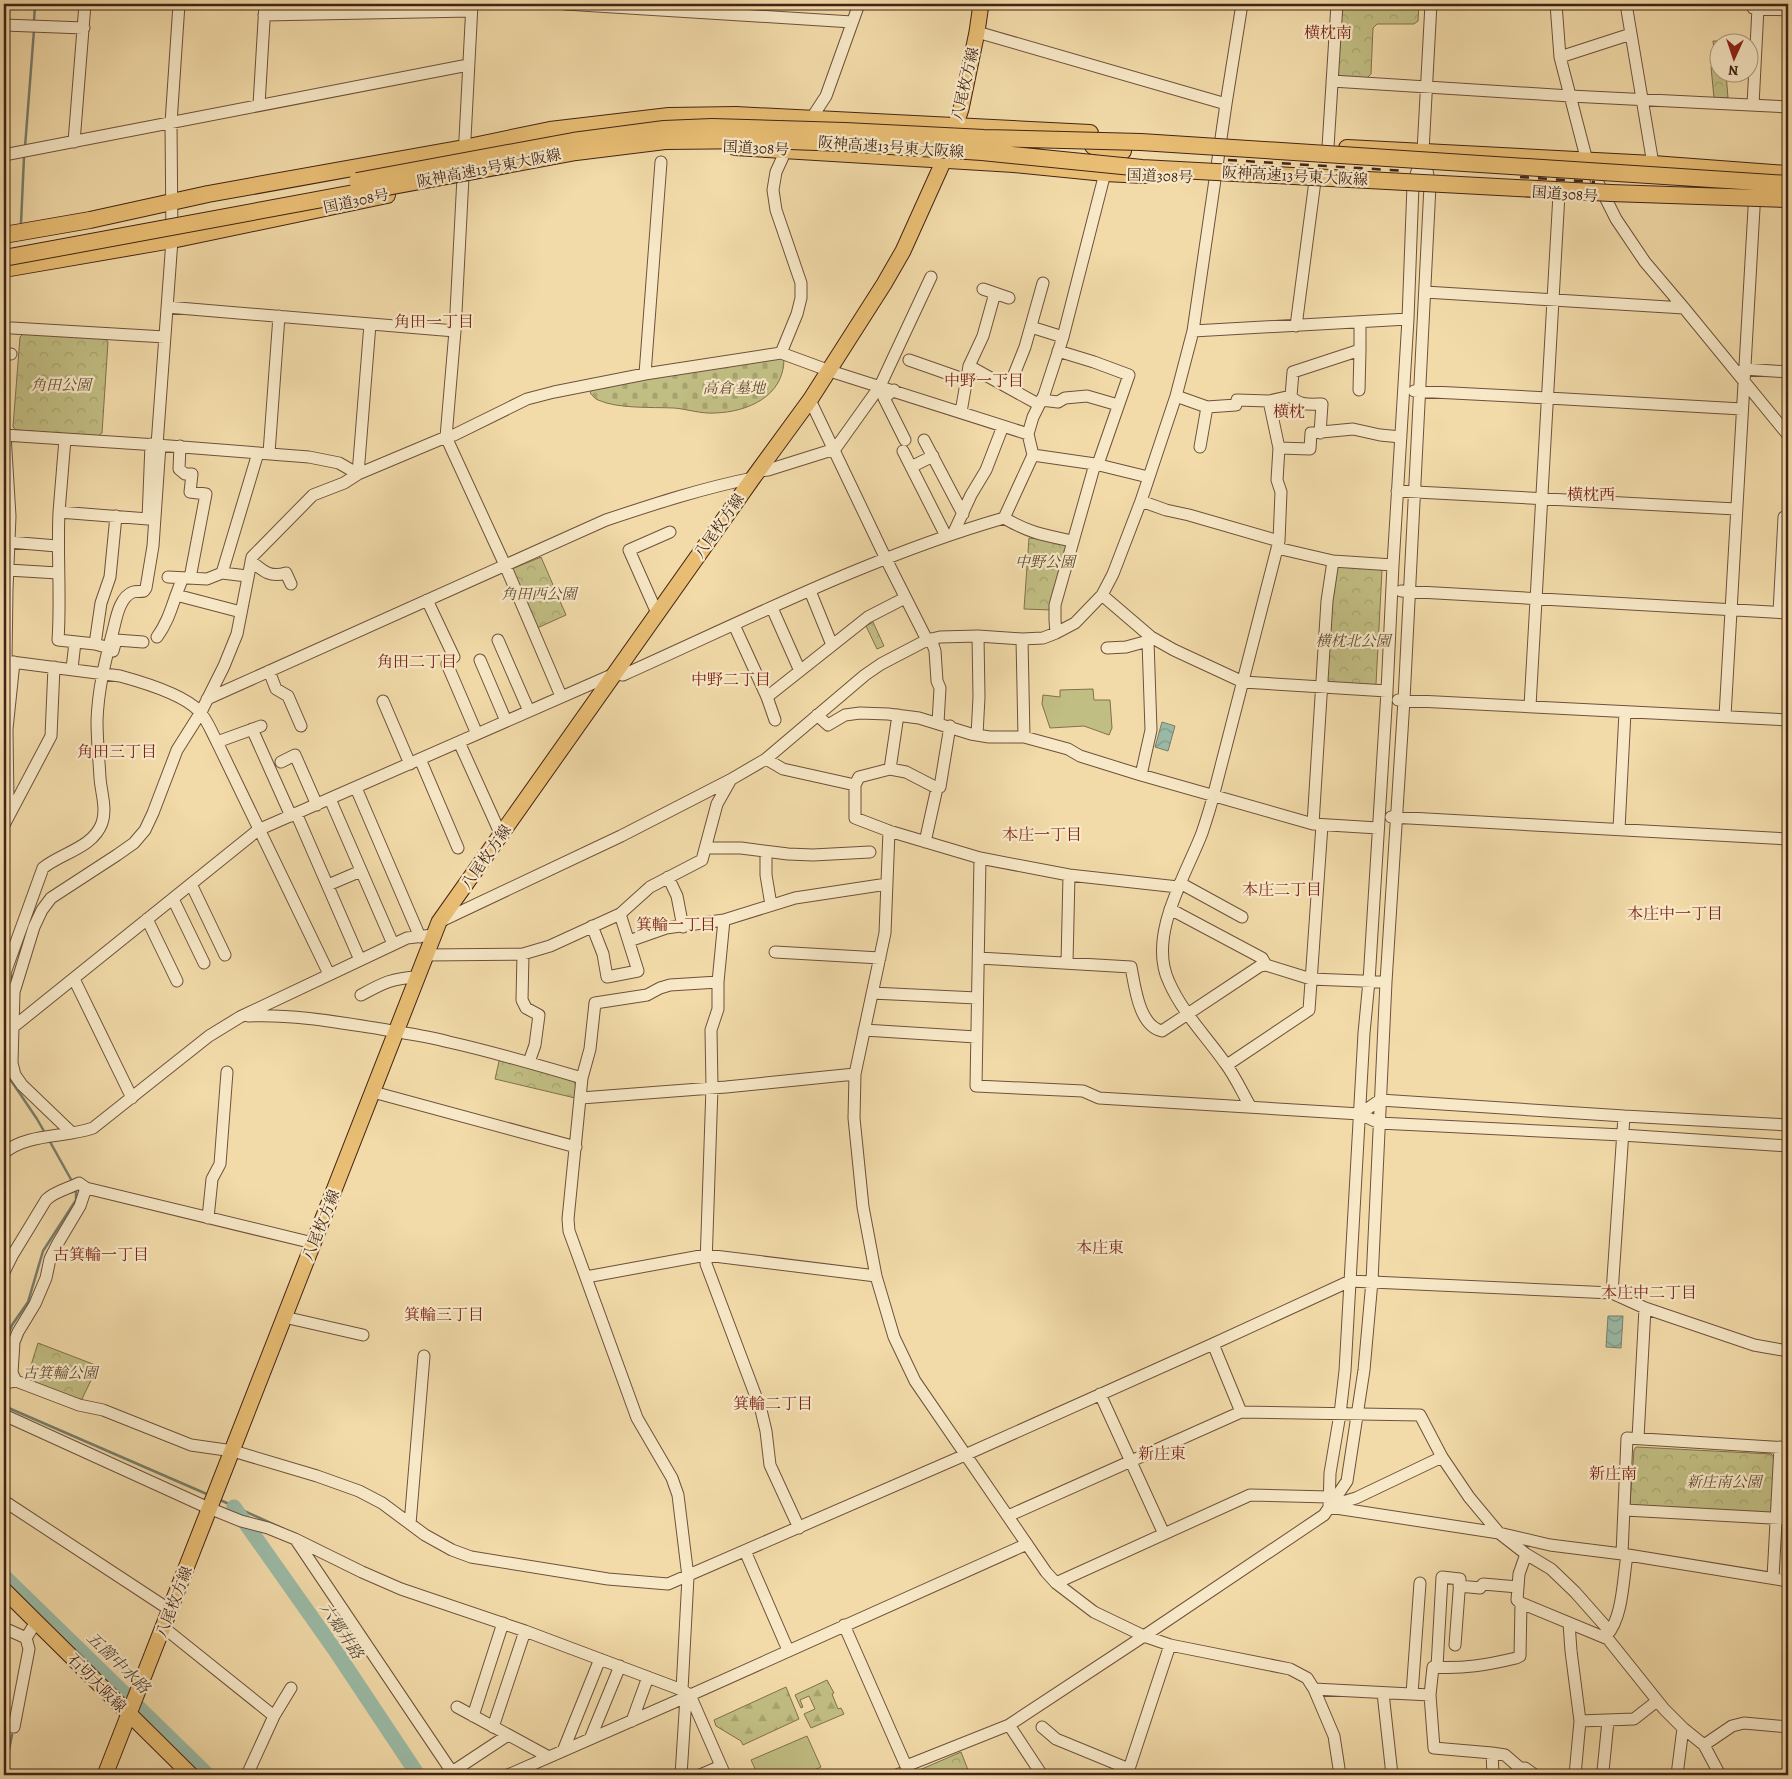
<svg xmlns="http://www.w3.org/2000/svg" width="1792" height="1779" font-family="Alegreya,'Noto Serif JP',serif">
  <defs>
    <pattern id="forest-firs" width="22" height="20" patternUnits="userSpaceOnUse" patternTransform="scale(1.25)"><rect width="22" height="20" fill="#c1be83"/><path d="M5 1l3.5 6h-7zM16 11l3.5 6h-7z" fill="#a7a370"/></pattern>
    <pattern id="cemetery-stones" width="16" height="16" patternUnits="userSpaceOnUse" patternTransform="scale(1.25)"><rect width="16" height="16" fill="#c1be83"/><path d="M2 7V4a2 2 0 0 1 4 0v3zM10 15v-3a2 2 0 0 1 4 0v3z" fill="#a7a370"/></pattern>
    <pattern id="park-crowns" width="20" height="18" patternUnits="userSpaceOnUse" patternTransform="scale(1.25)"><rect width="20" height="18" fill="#c1be83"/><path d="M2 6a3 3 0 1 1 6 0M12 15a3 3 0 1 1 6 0" fill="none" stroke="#a7a370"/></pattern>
    <pattern id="water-waves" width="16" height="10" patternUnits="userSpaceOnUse" patternTransform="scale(1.25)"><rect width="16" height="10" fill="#9bbba7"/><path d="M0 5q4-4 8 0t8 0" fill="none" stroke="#809887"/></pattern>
  </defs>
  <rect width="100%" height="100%" fill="#f2dba9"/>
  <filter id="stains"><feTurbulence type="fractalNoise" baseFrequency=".004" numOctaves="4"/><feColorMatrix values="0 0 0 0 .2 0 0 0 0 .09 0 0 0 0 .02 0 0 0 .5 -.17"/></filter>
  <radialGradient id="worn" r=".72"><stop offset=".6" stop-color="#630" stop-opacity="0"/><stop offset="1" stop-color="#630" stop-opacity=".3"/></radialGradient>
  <path fill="#c1be83" stroke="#82704d" d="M1093,689l1,11h16l2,28 -3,7 -25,-9 -34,2 -8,-24 1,-9 17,2v-7z
    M807,1736l14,31 -18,8h-45l-7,-15z"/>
  <path fill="url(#forest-firs)" stroke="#82704d" d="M827,1680l7,13 -2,1 6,15 3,-1 3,6 -33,14 -7,-14 11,-5 -6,-13 -9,4 3,7 -2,1 -6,-13z
    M786,1687l13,32 -56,26 -2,-4 -25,-15 -2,-6z"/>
  <path fill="url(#cemetery-stones)" stroke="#82704d" d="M776,357l8,2c0,37 -36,53 -69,54 -14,1 -28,-4 -41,-5 -22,-1 -56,1 -76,-8 -3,-1 -6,-5 -8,-7l5,-7z"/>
  <path fill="url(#park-crowns)" stroke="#82704d" d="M1340,4h79l-1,17 -4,3h-37l-4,4 -2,46 -5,5 -23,-1 -7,-5z
    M1713,41h9l-2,1v30l6,1 2,25h-14l-3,-31 4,-6z
    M24,333l81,5 3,4 -6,91 -4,3 -82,-6 -3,-3 7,-90z
    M1788,524v85l-5,-6z
    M1029,538l33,4 6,6 -16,62 -28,-1z
    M541,557l25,58 -31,14 -23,-60z
    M1338,566l41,3 3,2 -6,113 -2,2 -44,-1 -5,-6 9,-110z
    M873,622l11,24 -7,3 -11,-23z
    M500,1057l73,23 4,7 -2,11 -80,-19z
    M38,1343l60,23 -17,35 -55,-20z
    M1636,1447l135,7 4,4 -3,52 -4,5 -133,-7 -5,-5 4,-53z
    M961,1752l9,23h-90l23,-9 5,9z"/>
  <path fill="url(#water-waves)" stroke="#777e6d" d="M1162,722l13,4 -7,25 -13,-4z
    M1608,1316h15l-2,32 -15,-1z"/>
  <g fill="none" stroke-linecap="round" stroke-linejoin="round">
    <path stroke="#777e6d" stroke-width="2.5" d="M34,21l1,-17
      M25,147l9,-117
      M21,223l3,-66
      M7,1071l1,5 29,43 8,14
      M49,1140l24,43
      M4,1368l2,-29 6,-14 16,-23 15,-51 33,-51v-12
      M4,1406l205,89
      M218,1499l66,30
      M4,1775l8,-40"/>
    <path stroke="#9bbba7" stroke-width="15" d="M234,1507l103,146 81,122
      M4,1576l204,199"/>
    <defs>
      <path id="minor" d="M565,4l287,18
        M1556,4l4,53 27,104 29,58 29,43 39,46 104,127
        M1626,4l27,160
        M1753,5v3l35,2
        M264,15l207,-4
        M4,25l80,3
        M977,32l249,72
        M1560,57l71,-23
        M1332,81l238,15 218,11
        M259,105l6,-101
        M1753,105l5,-97
        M811,119l15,-23 33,-92
        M74,142l11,-138
        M1328,147l9,-143
        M4,155l464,-90
        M983,289l26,9
        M1425,292l259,16
        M167,307l288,24
        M1296,326l19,-145
        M1031,327l32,10
        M12,328l153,9
        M1193,331l215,-12
        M1058,351l36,11 35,13 -31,89
        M781,353l16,-39 4,-16v-15l-25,-73 -3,-20 3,-18 10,-22
        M4,354h7
        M909,360l57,20
        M969,366l69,38
        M1744,369l44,3
        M645,374l16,-212
        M1009,387l16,-40 18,-64
        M894,390l-10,8 21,42
        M1359,390l1,-40
        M1414,391l134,7 194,11
        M1176,396l31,11 29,-2 1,-5 32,1 22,-5 2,-24 67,-22v-28
        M1291,396c7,10 20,8 31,8l-2,29
        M810,400l75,157 42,83
        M1041,400l17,2 7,-4 22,-2 31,9
        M961,412l8,-46 14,-30 12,-43
        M447,434l7,1 73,-36 27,-7 91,-18 136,-21 49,18 198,63
        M4,435l153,10 152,12 30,6 19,11 88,-37 9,-106 17,-327
        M5,435l5,81 -3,74 -1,70
        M446,437l59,128 56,131
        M65,439l-6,73 89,7 3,-75
        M924,440l39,74
        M157,445l15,-205 -1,-117 8,-119
        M180,446l-1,23 6,5h7l-2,18 16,2 -16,84
        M1200,447l7,-40
        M1279,448l31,1 1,-16 42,-4 27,6 21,2
        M903,451l43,85
        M269,453l10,-137
        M1033,455l62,9 53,13
        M911,467l22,-11
        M758,471l10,-1 67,-21 45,-63 51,-109
        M1397,491l339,18
        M1141,501l25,9 23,5 90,26
        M59,512c-2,43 2,86 -1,128l37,4 18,5
        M1004,518c26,15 39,17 68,23
        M953,534l18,-39 15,-25 17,-44
        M9,542l48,4
        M1277,548l56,13 60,4
        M251,561c12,10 19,17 35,12l5,11
        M8,570l50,3
        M222,573l36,-120
        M168,577l39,2 15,-6 25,3
        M810,591l22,54
        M1401,591l387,22
        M176,595l65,17
        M1102,595l49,42 23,13 69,32 144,9
        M427,600l27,57
        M772,608l28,63
        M1779,612l5,-95h4
        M657,613l-28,-63 41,-18
        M734,625l33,72 8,23
        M1056,633l-1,-13v-15l40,-141
        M157,637c14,-19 16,-38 26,-59
        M931,639l4,12 2,30 3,7 -2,35
        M1022,639l2,98
        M498,640l31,71
        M95,644l6,-41 9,-26 6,-61
        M1107,648l19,-1 22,-6
        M113,651l3,-11 27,2
        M480,660l26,61
        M4,661l116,15c22,6 64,19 79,35 8,8 13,22 18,31l112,232
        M447,664l30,70
        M72,669l3,-27
        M269,671l7,18 12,7 13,30
        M767,697l101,-80 37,-19
        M207,699l399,-179c48,-16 97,-32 147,-42
        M1398,700l390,20
        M383,701l27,63
        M1530,706l29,-512
        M817,715l11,10 17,-10 15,-2 28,1 31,4 52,16 18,3h35l44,12 12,7 61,19 172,49 65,4
        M1725,716l30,-525
        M252,729l39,87
        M977,735l2,-38 -1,-61
        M217,742l44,-16
        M459,742l42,93
        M420,759l38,89
        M766,759l17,10 72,16v33l34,13 91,27 -4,228 107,5 16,7 261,16 19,9 243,12 166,11
        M281,762l14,-7 22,50
        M890,769l8,-54
        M1141,775l10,-45 -3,-89 3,-4
        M855,785l4,-8 31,-8 16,3 31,16
        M356,788l64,149
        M330,799l63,145
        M296,813l64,147
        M4,814l4,-11 -1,-74 7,-67
        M1391,817l397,22
        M1313,824l14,-223 6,-40
        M4,825l47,-89 3,-69
        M1619,829l6,-117
        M889,831l-4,102 -30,141 -1,44 9,89 13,69 18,61 21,44 131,191 10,11 38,29 50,24 180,-121 23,-34 17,-111 8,-89 14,-299 18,-282 26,-514 -6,-31
        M925,842l12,-54 3,-1 10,-61
        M706,848h35l47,6 25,1 57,-3
        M766,852v23l5,30
        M980,858l89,17 109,12
        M668,877l9,19 6,31
        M1180,883l62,34
        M191,884l34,71
        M328,885l33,-14
        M173,899l31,64
        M1170,909l92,49 4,7 45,14 75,3
        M147,919l30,62
        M724,920l-6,62v27l-7,21 1,57 -6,177 55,146 5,21 4,34 29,63
        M439,922l182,-86 109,-56 36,-21 99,-84 16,-11 46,-24 13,-3 38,-1 44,3 21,-1 13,-5 19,-10 27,-28 11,-21 28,-73 35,-105 17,-65 33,-227 16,-100
        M592,926l11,28 4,23 31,-6 -18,-57
        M629,941l37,-13 58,-8 71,-22 92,-14
        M775,952l105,6
        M523,954l-1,46 4,8 13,7 -4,30 -6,17
        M426,955l97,-1 27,-8 70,-32 30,-27 52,-27 15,-56 13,-23
        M979,958l152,9c4,20 8,59 31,64l98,-65 6,-1
        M1067,963l2,-88
        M74,979l58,119
        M872,993l105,5
        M4,995l2,-25 37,-102c18,-15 50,-20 59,-45 5,-14 -1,-31 -2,-45 -1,-19 -3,-38 -3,-57 1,-31 8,-60 16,-90 3,-11 6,-34 20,-39 3,-1 8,0 11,-1l2,-3 7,-42 7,-101
        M361,995c22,-12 31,-17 57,-18
        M248,1016c45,-2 89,6 133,13 23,4 46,7 68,13 45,10 89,23 133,36
        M12,1028l246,-198 356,-156 9,1c125,-56 249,-119 381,-157l29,-63 -5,-21 5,-17 11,-22 19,-58 42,-164
        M864,1030l112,7
        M1227,1065l82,-55 13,-185
        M373,1092l203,55
        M581,1098l145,-11 129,-13
        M1250,1106c-8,-14 -15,-30 -25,-43 -19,-27 -43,-51 -56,-81 -22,-46 17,-107 33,-149 4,-12 8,-24 11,-36l66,-256 2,-49 -4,-12 2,-32 -10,-47
        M1360,1114l20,-14 244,16 164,9
        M72,1133l-50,-48 -7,-10 -3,-12 2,-71 20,-65 8,-17 9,-12 66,-43 17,-12 11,-13 8,-17 24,-63 24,-38 23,-46 13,-32 15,-77 61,-62 31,-12 14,-9 12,-150
        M4,1153c23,-20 61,-15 89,-25l116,-92 31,-19 167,-79 26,-3
        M208,1218l4,-39 8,-15 7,-92
        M4,1272l8,-16 34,-56c9,-9 22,-11 33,-17l7,5
        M586,1277l120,-22 170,21
        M1612,1293l12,-177
        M284,1317l79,18
        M1213,1344l28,68
        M16,1381l-4,-8 2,-31 4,-10 17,-28 11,-26 4,-19 8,-16 22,-37 6,-18 227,55
        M4,1383l12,-2 63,24 24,5 88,35 42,6 84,25 42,15 23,12 43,32 27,15 19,7 137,22 60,5 297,-129 248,-111 137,-63 262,12 33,15 109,37 34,6
        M1100,1394l64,140
        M4,1415l200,91 37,15 27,7 27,11 67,33 39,17 124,42 157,59 8,5 35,80
        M1638,1438l7,-130
        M4,1501l166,109
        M1333,1505l23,-7 86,-41
        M1329,1507l1,-34 10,-59 5,-43 19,-338 5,-52 18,-290 6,-126 15,-246 5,-134 10,-34 8,-147
        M1329,1507l170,26 51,12 72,9 166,27
        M1625,1510l163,9
        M1008,1516l233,-104 179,3 22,42 27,40 30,36 27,21 25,15 24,23 31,35 2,12 56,70 19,19 21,17 16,30
        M410,1524l14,-168
        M296,1540l158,235
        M745,1551l43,99
        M1622,1554l5,-116 161,10
        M1773,1578l7,-131
        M1056,1583l194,-88 79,2
        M1459,1586l21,2 3,-4 35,3
        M1521,1603l87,36
        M1569,1623l2,28 9,70 -5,54
        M844,1625l62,141 103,-41 135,-89 26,9 120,24 17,9 7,11 20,47 6,39
        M163,1627l111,89
        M4,1628l22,10 10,-16
        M1607,1635c16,-18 16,-56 20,-80
        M1437,1667l5,-90 18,2 -5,66
        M1314,1689l116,6
        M682,1690l6,-113 -10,-82 -6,-17 -35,-60 -68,-187 -1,-12 14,-141 8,-29 5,-46 52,-8 13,-7 10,-3 48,-3
        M1383,1693l9,82
        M1412,1694l8,-111
        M457,1707l92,50
        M473,1716l30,-93
        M632,1721l16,-44
        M1580,1721l54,-2 23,-18
        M1009,1725l33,50
        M4,1726l10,1 15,-78 -3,-11
        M493,1727l32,-96
        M1042,1727l14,12 73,30
        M590,1739l30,-73
        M1704,1745l28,-19 12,-3 44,4
        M563,1751l37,-92
        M1492,1753l13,2 15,13h5l10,7
        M1603,1771l5,-50
        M452,1772l56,-37
        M247,1775l27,-59 17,-28
        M508,1775l178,-78 341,-153
        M681,1775l5,-78
        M700,1775l21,-9
        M1127,1775l43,-130
        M1493,1775l-1,-22 -58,-5 -4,-53 3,-28c30,2 54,-2 83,-9l4,-2 1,-53 -4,-3 2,-26 7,-20
        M1677,1775l6,-47"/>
      <path id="major" d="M4,1590l187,185
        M105,1775l334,-853 314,-444 57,-78 74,-116 19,-33 41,-91 17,-51 16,-77 4,-28"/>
      <path id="highway" d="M1093,146l30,5
        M735,147l279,17 91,9 39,2
        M1347,148l306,16 135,10
        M4,235l86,-15 118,-26 256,-46 86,-18 119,-14 67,-1 354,18
        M4,269l168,-29 215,-45"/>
    </defs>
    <use href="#minor" stroke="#6e513c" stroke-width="13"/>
    <use href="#major" stroke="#422317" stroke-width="17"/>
    <use href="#highway" stroke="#422317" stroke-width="18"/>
    <use href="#minor" stroke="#f7e8c7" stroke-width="11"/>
    <use href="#major" stroke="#e9be74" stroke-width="15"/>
    <use href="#highway" stroke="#e9be74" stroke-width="16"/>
    <path stroke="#422317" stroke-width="2.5" stroke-dasharray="9 9" stroke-linecap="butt" d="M1228,160l179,11
      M1520,177l75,5
      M1608,177l99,6
      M4,257l178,-35 442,-78 57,-6 55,-2 161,7"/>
    <defs>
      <path id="highway-bridge" d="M357,181l216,-40 91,-12 48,-2 133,4 139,7 157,4 647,42
        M4,258l572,-106 89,-11 95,-1 84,3 138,9 160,16 469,25 177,6"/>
    </defs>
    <use href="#highway-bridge" stroke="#422317" stroke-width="18" stroke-linecap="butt"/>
    <use href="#highway-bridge" stroke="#e9be74" stroke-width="16"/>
  </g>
  <g text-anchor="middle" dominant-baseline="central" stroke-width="4.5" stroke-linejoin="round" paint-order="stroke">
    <g font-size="15" fill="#422317" stroke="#f7e8c7">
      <text transform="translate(965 84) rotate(-77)">八尾枚方線</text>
      <text transform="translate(891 147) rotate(4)">阪神高速13号東大阪線</text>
      <text transform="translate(756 148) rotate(3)">国道308号</text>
      <text transform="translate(489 168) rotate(-11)">阪神高速13号東大阪線</text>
      <text transform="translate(1160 176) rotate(2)">国道308号</text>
      <text transform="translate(1295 176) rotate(3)">阪神高速13号東大阪線</text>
      <text transform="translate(1565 194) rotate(4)">国道308号</text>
      <text transform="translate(356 201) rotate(-12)">国道308号</text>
      <text transform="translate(719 526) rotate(-55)">八尾枚方線</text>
      <text transform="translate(486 857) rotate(-55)">八尾枚方線</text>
      <text transform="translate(321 1225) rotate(-68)">八尾枚方線</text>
      <text transform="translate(174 1602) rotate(-69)">八尾枚方線</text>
      <text transform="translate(97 1683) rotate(45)">石切大阪線</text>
    </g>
    <g font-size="15" font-style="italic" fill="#624a32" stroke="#f7e8c7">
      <text x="61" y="385">角田公園</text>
      <text x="734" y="388">高倉 墓地</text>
      <text x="1045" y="562">中野公園</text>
      <text x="539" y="594">角田西公園</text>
      <text x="1353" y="641">横枕北公園</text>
      <text x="60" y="1373">古箕輪公園</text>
      <text x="1724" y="1482">新庄南公園</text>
    </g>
    <g font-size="16" fill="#7a1f14" stroke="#f7e8c7">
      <text x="1328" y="33">横枕南</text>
      <text x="434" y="322">角田一丁目</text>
      <text x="984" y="381">中野一丁目</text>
      <text x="1289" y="412">横枕</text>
      <text x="1591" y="495">横枕西</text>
      <text x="417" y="662">角田二丁目</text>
      <text x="731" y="680">中野二丁目</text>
      <text x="117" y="752">角田三丁目</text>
      <text x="1042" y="835">本庄一丁目</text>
      <text x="1282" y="890">本庄二丁目</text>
      <text x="1675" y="914">本庄中一丁目</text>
      <text x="676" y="925">箕輪一丁目</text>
      <text x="1100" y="1248">本庄東</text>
      <text x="101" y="1255">古箕輪一丁目</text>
      <text x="1649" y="1293">本庄中二丁目</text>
      <text x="444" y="1315">箕輪三丁目</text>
      <text x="773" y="1404">箕輪二丁目</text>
      <text x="1162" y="1454">新庄東</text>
      <text x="1613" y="1474">新庄南</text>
    </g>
    <g font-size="16" font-style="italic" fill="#58493b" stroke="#f7e8c7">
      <text transform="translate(341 1631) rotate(56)">六郷井路</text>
      <text transform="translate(118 1663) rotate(44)">五箇中水路</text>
    </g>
  </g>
  <rect width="1792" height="1779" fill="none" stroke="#f2dba9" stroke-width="20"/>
  <rect x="5" y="5" width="1782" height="1769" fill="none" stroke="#422317" stroke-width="2.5"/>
  <rect x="10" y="10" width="1772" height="1759" fill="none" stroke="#422317"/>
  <g transform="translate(1734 58) rotate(183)"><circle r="24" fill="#f7e8c7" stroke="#af9981"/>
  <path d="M0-4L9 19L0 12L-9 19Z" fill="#8f2418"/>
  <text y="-8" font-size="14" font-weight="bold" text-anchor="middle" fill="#422317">N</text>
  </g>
  <rect width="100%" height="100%" filter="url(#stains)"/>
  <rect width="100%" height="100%" fill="url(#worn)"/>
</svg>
